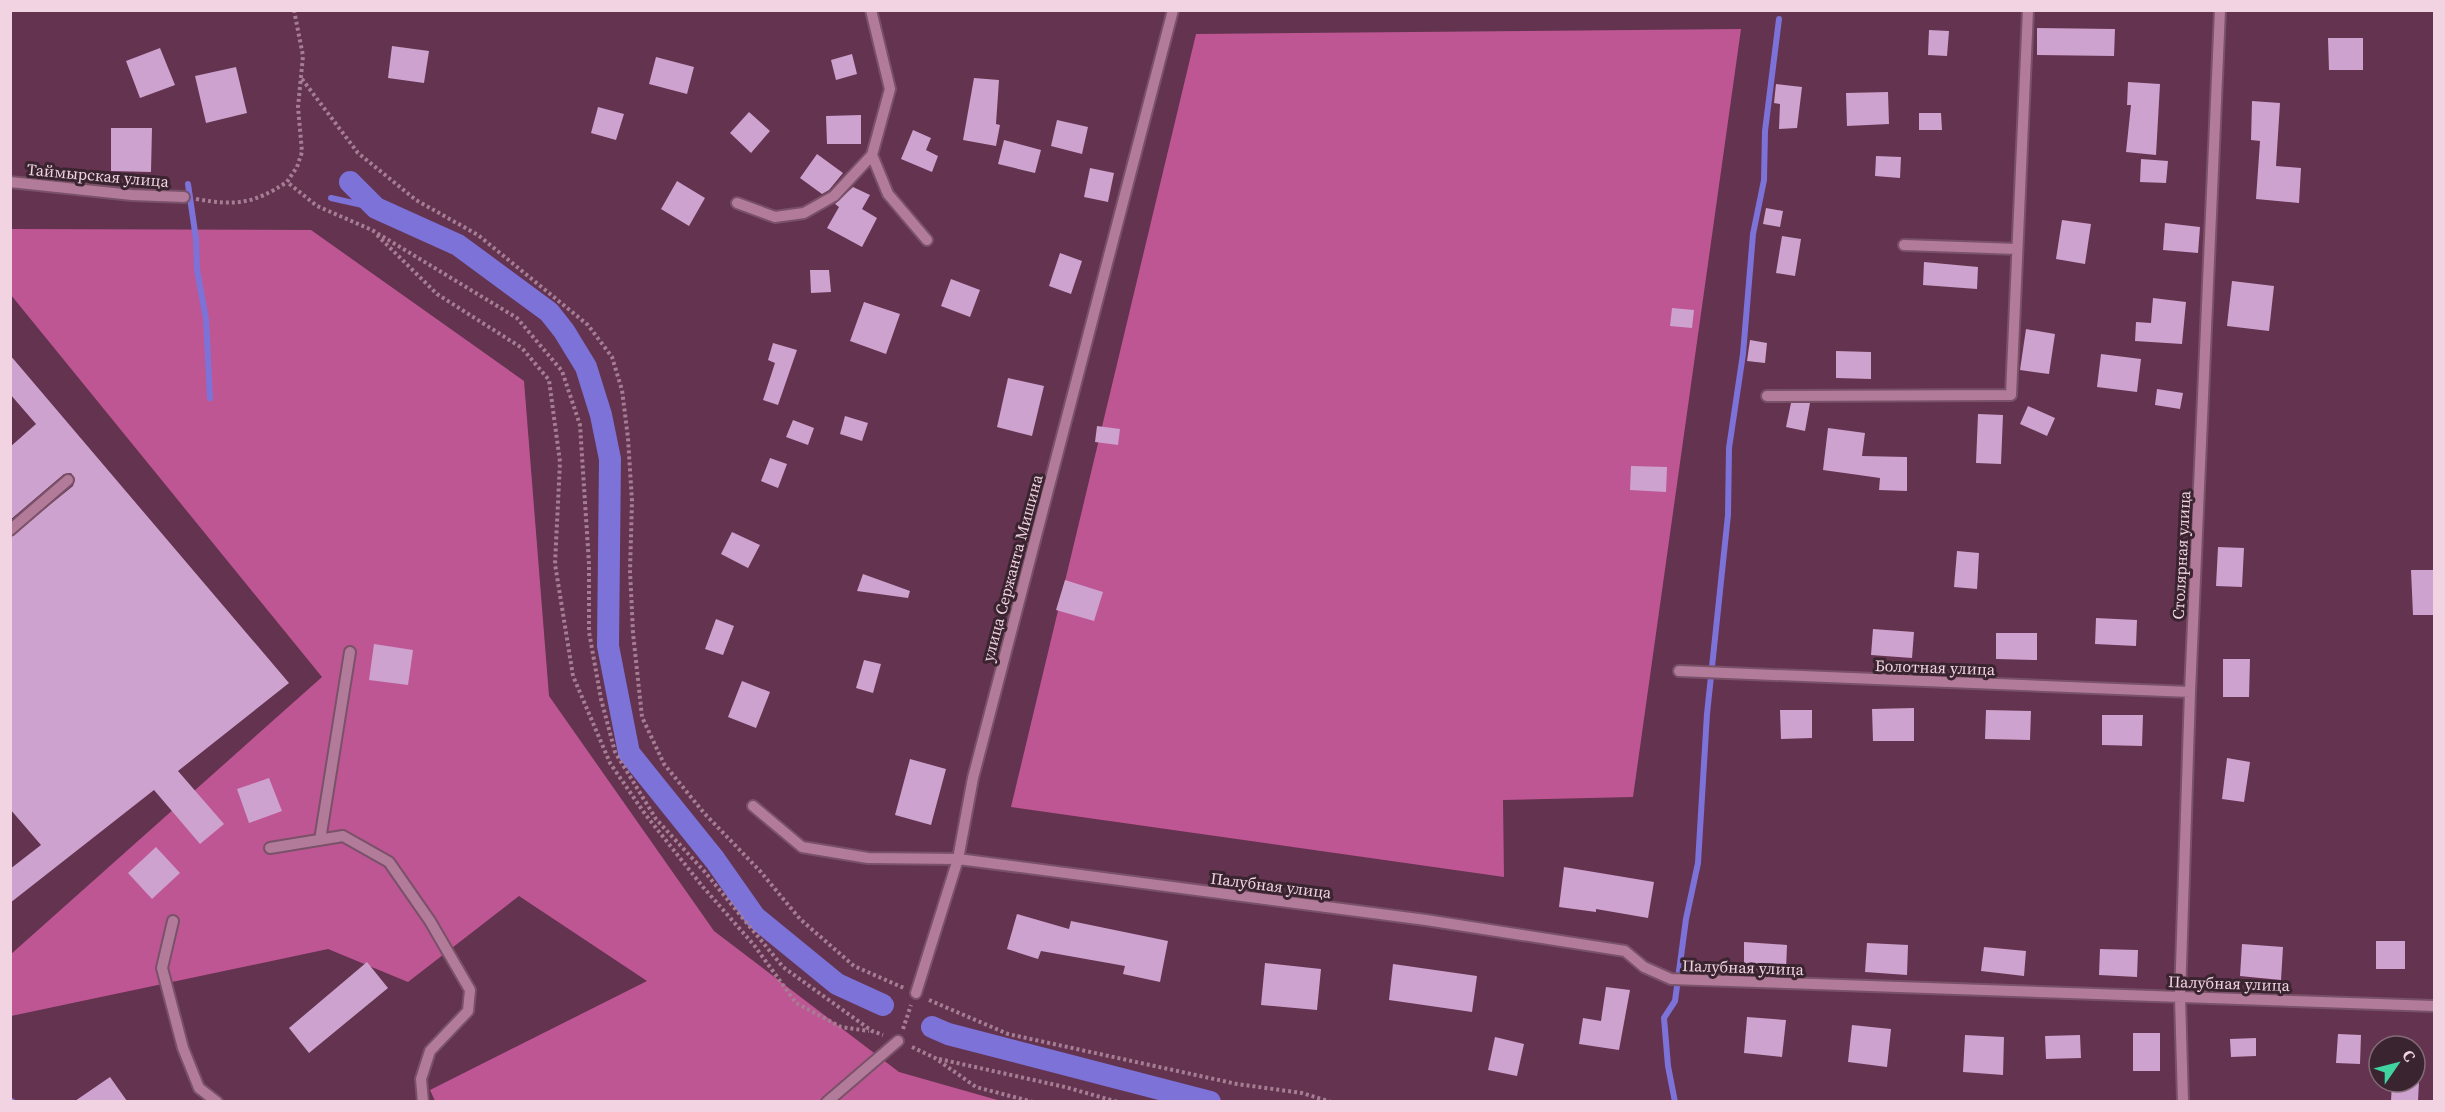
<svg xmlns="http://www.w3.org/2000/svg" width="2445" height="1112" font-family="'Source Serif 4',serif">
  <rect width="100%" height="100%" fill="#63334f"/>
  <path fill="#be5694" d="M1741,29l-108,768 -130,3 1,77 -493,-70 185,-773z
    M11,229l300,1 213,151 25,315 165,235 185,141 102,29h-566l-5,-11 217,-109 -128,-85 -111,86 -80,-33 -317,67 -1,-61 312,-278 -311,-382z"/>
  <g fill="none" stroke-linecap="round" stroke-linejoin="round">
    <path stroke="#7d72d8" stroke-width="6" d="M188,184l8,55 1,31 9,49 4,79
      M331,198l45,10
      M10,1100l3,2
      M1675,1102l-7,-36 -4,-48 11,-17 11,-82 12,-56 9,-149 21,-199 1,-67 14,-94 10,-120 11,-54 1,-49 14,-112"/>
    <path stroke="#7d72d8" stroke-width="22" d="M350,182l26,26 82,37 91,67 15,19 22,36 15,48 9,44 -2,187 21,107 86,107 40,57 82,67 46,21
      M932,1027l16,7 262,68"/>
  </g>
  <path fill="#cda2ce" d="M2037,28l78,1 -1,27 -77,-1z
    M1929,30l20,1 -2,25 -19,-1z
    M2328,38h35v32h-34z
    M392,46l37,5 -5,32 -36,-5z
    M160,48l15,37 -35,13 -14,-37z
    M852,54l5,20 -21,6 -5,-20z
    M656,57l38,10 -7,27 -38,-10z
    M236,67l11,46 -41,10 -11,-47z
    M974,78l25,2 -3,44 4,1 -4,21 -33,-6z
    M2128,82l32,2 -4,71 -30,-3 5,-47h-4z
    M1776,84l26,3 -5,41 -18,1 1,-25 -6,-1z
    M1888,92l1,32 -42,2 -1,-33z
    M2252,101l28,2 -4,63 25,2 -2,35 -43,-4 4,-58 -9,-1z
    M598,107l26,7 -8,26 -25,-7z
    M749,112l21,19 -19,22 -21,-20z
    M1919,113h22l1,17h-23z
    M861,115v29h-34l-1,-28z
    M1057,120l31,7 -6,27 -31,-8z
    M111,128h41l-1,44 -40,-1z
    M913,130l18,8 -5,12 12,6 -6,16 -31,-13z
    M1004,140l37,10 -6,23 -37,-9z
    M817,154l26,19 -14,17 -7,4 -22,-16z
    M1876,156l25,1 -1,21 -25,-2z
    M2141,159l27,2 -2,22 -26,-1z
    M1090,168l24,5 -6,29 -24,-5z
    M677,181l28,17 -16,28 -28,-17z
    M853,187l17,8 -8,14 15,9 -15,29 -35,-19 12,-21 -4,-3z
    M1766,208l17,3 -3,16 -17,-3z
    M2062,220l29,4 -6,40 -29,-5z
    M2165,223l35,4 -2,26 -35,-3z
    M1782,236l19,3 -6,37 -19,-3z
    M1060,253l22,8 -11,33 -22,-8z
    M1924,262l54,5 -1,22 -54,-4z
    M810,270h19l2,22 -20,1z
    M951,279l29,11 -10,27 -29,-11z
    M2232,281l42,5 -5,45 -42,-5z
    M2153,298l33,4 -4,42 -47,-3 1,-19 15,1z
    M864,302l36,12 -14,40 -36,-13z
    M1672,308l22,2 -2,18 -22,-2z
    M2026,329l29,5 -6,40 -29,-4z
    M1750,340l17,3 -2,20 -18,-2z
    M773,343l24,7 -19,55 -15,-5 12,-37 -7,-3z
    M1836,351l35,1v27l-35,-1z
    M2101,354l40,5 -4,33 -40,-5z
    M10,355l279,328 -111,88 46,53 -24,20 -46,-54 -144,113v-34l31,-24 -31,-36v-272l63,-51 2,-7 -4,-6 -7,1 -54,46v-73l26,-23 -26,-30z
    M1008,378l36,8 -12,50 -35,-9z
    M2157,389l26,4 -3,16 -25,-4z
    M1791,403h19l-5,28 -19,-4z
    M2028,406l27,12 -8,18 -27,-12z
    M1978,414l25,1 -2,49 -25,-1z
    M845,416l23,7 -6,18 -22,-7z
    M793,420l21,8 -6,17 -22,-8z
    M1097,426l23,3 -2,16 -23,-3z
    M1828,428l37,5 -3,23 45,1v34l-28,-1 1,-12 -57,-8z
    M770,458l17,6 -9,24 -17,-7z
    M1631,466l36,1 -1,25 -36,-2z
    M732,532l28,13 -12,23 -27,-14z
    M2218,547l26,1 -2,39 -26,-1z
    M1957,551l22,2 -2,36 -23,-2z
    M2411,570h23v45h-21z
    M863,574l47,17 -2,7 -51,-7z
    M1065,580l38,12 -9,29 -38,-11z
    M2096,618l41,2 -1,26 -41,-2z
    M716,619l18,7 -11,29 -18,-6z
    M1873,629l41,3 -2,26 -41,-3z
    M1996,633h41v27l-41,-1z
    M374,644l39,6 -5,35 -39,-5z
    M2223,659h27l-1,38h-26z
    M864,660l17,4 -8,29 -17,-5z
    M742,681l28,11 -14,36 -28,-11z
    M1914,708v33h-41l-1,-32z
    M1780,710h32v28l-31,1z
    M1986,710l45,1 -1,29 -45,-1z
    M2102,715h41l-1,31 -40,-1z
    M2227,758l23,4 -6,40 -22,-3z
    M910,759l36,10 -15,56 -36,-10z
    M269,778l13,33 -33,12 -12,-34z
    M156,847l24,26 -28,26 -24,-26z
    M1564,867l90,15 -6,36 -52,-9v3l-37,-5z
    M1017,914l52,15 2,-8 97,20 -8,41 -37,-8 2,-8 -84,-15 -3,8 -31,-10z
    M2376,941h29v28h-29z
    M1744,942l43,3 -1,25 -42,-1z
    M1867,943l41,2 -1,30 -42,-3z
    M2242,944l41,3 -2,33 -41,-4z
    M1984,947l42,4 -2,25 -43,-5z
    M2100,949l38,1 -1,27 -38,-2z
    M367,962l21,26 -79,65 -20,-25z
    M1265,963l56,6 -4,41 -56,-5z
    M1393,964l84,12 -5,36 -83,-12z
    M1606,987l24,3 -11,60 -40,-6 4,-26 18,3z
    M1747,1017l39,3 -4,37 -38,-4z
    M1852,1025l39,4 -4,38 -39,-5z
    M2133,1033h27v38h-27z
    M2338,1034l23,1 -1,29 -24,-1z
    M1965,1035l39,2 -1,38 -40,-3z
    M2080,1035l1,23 -35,1 -1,-23z
    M1495,1037l29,7 -7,32 -29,-6z
    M2256,1038v18l-25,1 -1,-18z
    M110,1077l17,24h-52z
    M2392,1082h27l-1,19h-27z"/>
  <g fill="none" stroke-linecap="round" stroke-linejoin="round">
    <defs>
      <path id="minor" d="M872,155l16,39 39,46
        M10,182l122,13 52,2
        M737,203l38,14 29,-4 30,-17 38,-41 18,-66 -19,-79
        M1904,245l113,4
        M1767,396l244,-1 17,-385
        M10,530l58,-50
        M1679,671l511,21
        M753,806l49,41 66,11 90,1 468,61 199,31 19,16 27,12 763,27
        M320,840l30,-188
        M270,848l73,-12 46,26 41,59 40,69 -2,21 -38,40 -9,28 2,23
        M173,921l-11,47 21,80 16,40 18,14
        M916,993l42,-134 15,-81 200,-768
        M827,1102l71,-61
        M2183,1102l-3,-105 10,-305 30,-682"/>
    </defs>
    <use href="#minor" stroke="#795168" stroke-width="14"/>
    <path stroke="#a67e94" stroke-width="4" stroke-dasharray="3 3" stroke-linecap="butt" d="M294,10l9,46 -5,51 4,45 -5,15 -10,15 30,24 55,24 145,88 45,53 18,54 9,139v68l12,67 14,53 41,67 48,52 79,96 89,64 11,4
      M302,79l56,74 58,47 62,35 110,90 24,32 10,33 6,48 4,63 -2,70 3,62 9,84 22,47 40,49 56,58 40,48 54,47 50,22
      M196,199c40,7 57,5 91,-17
      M377,235l60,59 85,54 27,32 11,82 -5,102 18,112 37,87 35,51 58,73 51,58 42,58 45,24 28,4
      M929,1000l79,34 229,50 65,9 29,9
      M903,1029l8,-24
      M912,1047l23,11 41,29 57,15
      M939,1059l126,28 53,15"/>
    <use href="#minor" stroke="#b27b99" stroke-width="10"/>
  </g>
  <g text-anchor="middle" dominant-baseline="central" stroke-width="6" stroke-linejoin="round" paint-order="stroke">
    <g font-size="16" fill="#f1d3e2" stroke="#3a2430">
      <text transform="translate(98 175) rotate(5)">Таймырская улица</text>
      <text transform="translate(2181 555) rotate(-87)">Столярная улица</text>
      <text transform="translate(1012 568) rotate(-75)">улица Сержанта Мишина</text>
      <text transform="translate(1935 667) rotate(2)">Болотная улица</text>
      <text transform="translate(1271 885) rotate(7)">Палубная улица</text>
      <text transform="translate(1743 967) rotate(2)">Палубная улица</text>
      <text transform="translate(2229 983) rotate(2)">Палубная улица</text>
    </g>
  </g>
  <rect width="2445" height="1112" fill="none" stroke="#f1d3e2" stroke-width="24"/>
  <g transform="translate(2397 1064) rotate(55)"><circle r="28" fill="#3a2430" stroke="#836a77" stroke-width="1.5"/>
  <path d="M0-4.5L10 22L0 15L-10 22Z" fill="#40d4a1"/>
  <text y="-9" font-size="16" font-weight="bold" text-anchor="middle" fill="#f1d3e2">С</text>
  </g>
</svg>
